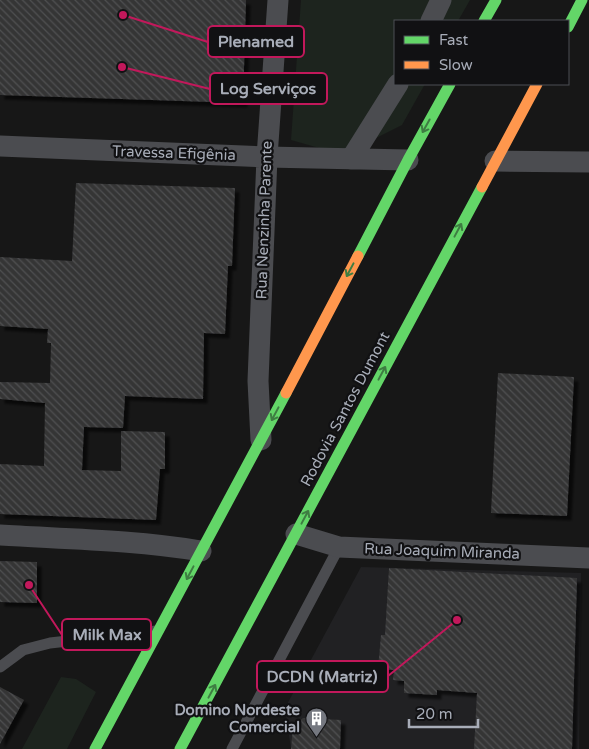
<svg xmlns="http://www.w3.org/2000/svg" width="589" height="749" font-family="'Varela Round',sans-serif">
  <defs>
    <pattern id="building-back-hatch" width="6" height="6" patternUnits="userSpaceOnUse" patternTransform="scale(1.25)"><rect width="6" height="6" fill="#353536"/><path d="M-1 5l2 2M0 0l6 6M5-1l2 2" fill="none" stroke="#4f5051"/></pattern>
    <filter id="shadow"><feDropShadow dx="4.5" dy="4.5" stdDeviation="1" flood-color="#0009"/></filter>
  </defs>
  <rect width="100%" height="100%" fill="#171717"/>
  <path fill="#212123" d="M361,567l220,6 -2,176h-288l-6,-41z"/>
  <path fill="#1d241e" d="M301,0h169l-12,21h-63v63h30l-23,41 -30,15 -24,10h-22l-35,-10z
    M61,677l15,2 20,13 -29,57h-45z"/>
  <path fill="url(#building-back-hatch)" filter="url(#shadow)" d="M0,0h246l-3,103 -243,-8z
    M76,183l159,5 -3,78h-4l-3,68 -21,-1 -1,66 -78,-3 -2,32 -39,-1 -2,43 39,1v-40l44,1v37h-5l-4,51 -156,-6v-50l44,2 1,-63 -45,-4v-17l50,1 1,-40h-4l1,-14 -48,-3v-69l72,4z
    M498,373l76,4 -7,139 -76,-3z
    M0,561l37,1v41l-37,-1z
    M389,568l188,10 -5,171h-98l3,-56 -40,-3v5l-33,-2v-12l-11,-1 1,-10 -16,-1 3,-34h4z
    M0,687l24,13 -24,44z
    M303,718l38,2 -1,29h-49l2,-23z"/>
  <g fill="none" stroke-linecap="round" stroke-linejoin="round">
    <path stroke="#4b4c50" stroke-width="11" d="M0,667l23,-17 27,-7 106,-12
      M232,749l107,-202"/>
    <path stroke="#4b4c50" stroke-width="21" d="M431,21l10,-21
      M0,146l267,11 141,3
      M351,159l47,-75
      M495,161l94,1
      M261,440l-3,-59 9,-224 11,-157
      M296,534l43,13 250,11
      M0,535c67,4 135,5 201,16"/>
    <path stroke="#63d668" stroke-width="11" d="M484,21l12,-21
      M568,27l14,-27
      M358,256l50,-96 42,-76
      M95,749l191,-356
      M180,749l302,-562"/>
    <path stroke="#ff974d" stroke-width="11" d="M482,187l55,-103
      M286,393l72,-137"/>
  </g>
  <defs><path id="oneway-shaft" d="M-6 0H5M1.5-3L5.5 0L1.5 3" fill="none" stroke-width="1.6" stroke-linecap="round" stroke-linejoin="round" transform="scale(1.25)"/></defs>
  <g stroke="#3e7d42">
    <use href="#oneway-shaft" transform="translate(426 126) rotate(119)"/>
    <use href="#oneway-shaft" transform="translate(458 230) rotate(-62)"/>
    <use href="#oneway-shaft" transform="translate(350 270) rotate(118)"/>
    <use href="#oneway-shaft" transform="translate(382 373) rotate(-62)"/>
    <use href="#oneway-shaft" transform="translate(275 414) rotate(118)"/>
    <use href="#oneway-shaft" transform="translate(305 517) rotate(-62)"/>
    <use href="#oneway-shaft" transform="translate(190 573) rotate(118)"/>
    <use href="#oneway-shaft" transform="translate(212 691) rotate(-62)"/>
  </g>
  <defs>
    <symbol id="building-pin" viewBox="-11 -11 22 30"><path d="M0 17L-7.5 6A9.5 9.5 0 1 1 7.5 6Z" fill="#757880" stroke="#111113"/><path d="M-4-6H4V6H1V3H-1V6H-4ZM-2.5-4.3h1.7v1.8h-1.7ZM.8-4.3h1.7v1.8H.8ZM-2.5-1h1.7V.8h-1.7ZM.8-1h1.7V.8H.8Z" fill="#fff"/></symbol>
  </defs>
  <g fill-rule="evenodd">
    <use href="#building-pin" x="304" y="706" width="25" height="34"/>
  </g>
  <g text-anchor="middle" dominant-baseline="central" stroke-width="4.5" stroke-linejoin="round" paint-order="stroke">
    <g font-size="15" fill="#a8adb8" stroke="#111113">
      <text transform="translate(174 153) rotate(2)">Travessa Efigênia</text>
      <text transform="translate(264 220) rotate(-88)">Rua Nenzinha Parente</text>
      <text transform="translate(345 409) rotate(-62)">Rodovia Santos Dumont</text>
      <text transform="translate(442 551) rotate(2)">Rua Joaquim Miranda</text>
    </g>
    <g font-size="15" font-weight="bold" fill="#a8adb8" stroke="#111113" text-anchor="end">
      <text x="300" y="710">Domino Nordeste<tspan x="300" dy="17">Comercial</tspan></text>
    </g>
  </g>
  <path fill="none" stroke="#c2185b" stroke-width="2" d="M123 15L208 42M122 67L210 89M29 585L62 635M457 620L388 676"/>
  <g fill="#c2185b" stroke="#111113" stroke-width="2">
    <circle cx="123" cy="15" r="5"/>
    <circle cx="122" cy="67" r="5"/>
    <circle cx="29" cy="585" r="5"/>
    <circle cx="457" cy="620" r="5"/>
  </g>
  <g fill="#111113" stroke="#c2185b" stroke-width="2">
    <rect x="208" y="26" width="96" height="31" rx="5"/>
    <rect x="210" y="73" width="117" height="31" rx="5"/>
    <rect x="62" y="619" width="89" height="31" rx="5"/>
    <rect x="257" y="661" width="131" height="31" rx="5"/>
  </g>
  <g font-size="16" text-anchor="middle" font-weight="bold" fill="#a8adb8">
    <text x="256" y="47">Plenamed</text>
    <text x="268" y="94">Log Serviços</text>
    <text x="107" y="640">Milk Max</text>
    <text x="322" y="682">DCDN (Matriz)</text>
  </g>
  <rect x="394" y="20" width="175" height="65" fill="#111113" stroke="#4d4f55"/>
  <rect x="404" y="36" width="25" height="8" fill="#63d668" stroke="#4d4f55"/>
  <text x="439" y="45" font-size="15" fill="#a8adb8">Fast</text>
  <rect x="404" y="61" width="25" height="8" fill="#ff974d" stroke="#4d4f55"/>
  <text x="439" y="70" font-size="15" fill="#a8adb8">Slow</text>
  <path d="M409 719v8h69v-8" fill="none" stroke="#a8adb8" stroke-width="2.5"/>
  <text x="416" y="719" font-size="15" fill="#a8adb8" stroke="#111113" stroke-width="4" paint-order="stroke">20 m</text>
</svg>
